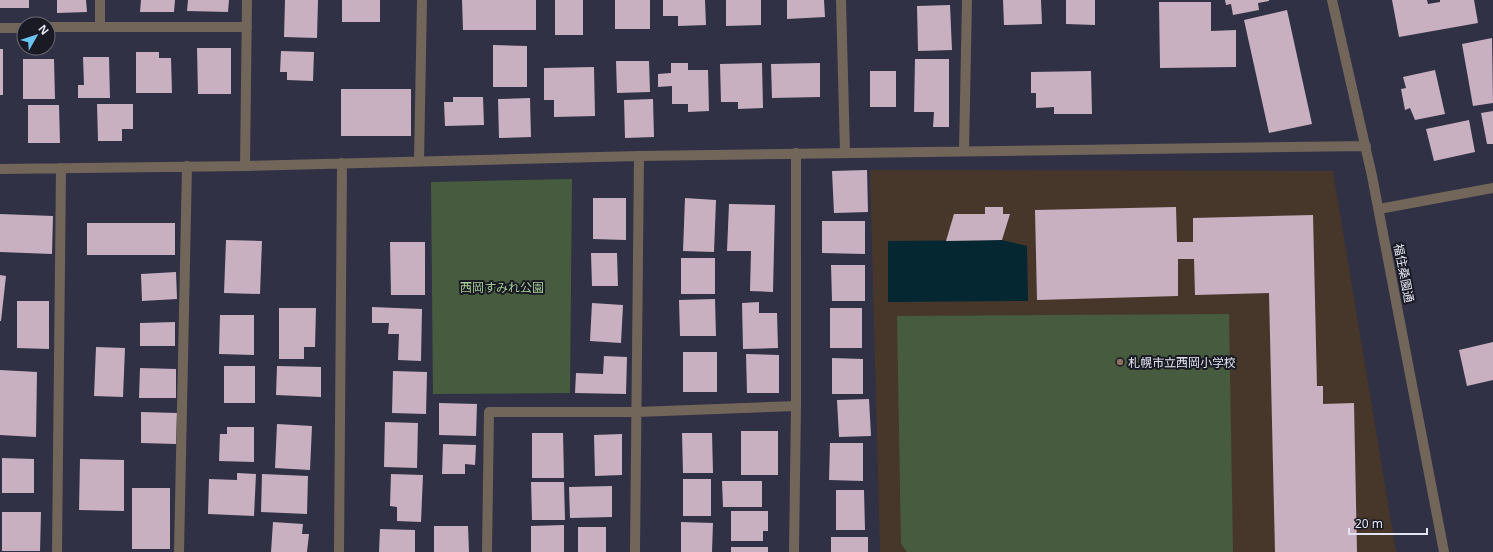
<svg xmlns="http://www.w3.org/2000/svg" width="1493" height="552" font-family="'Noto Sans','Noto Sans JP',sans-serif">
  <rect width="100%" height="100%" fill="#303145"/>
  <path fill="#47372b" d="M870,170l463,1 63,381h-516z"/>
  <path fill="#475c3e" d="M572,179l-2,214 -137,1 -2,-212z
    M1229,314l4,238h-326l-6,-8 -4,-228z"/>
  <path fill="#042732" d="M1002,240l25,6 1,55 -140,1v-61z"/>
  <path fill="#c9b0c1" d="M0,0h29v8h-29z
    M57,0h29l1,12 -30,1z
    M141,0h34l-1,12h-34z
    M188,0h41l-1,12 -41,-1z
    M285,0h33l-1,38 -33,-1z
    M342,0h38v22h-38z
    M462,0h74v30h-73z
    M555,0h28v35h-28z
    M615,0h35v29h-35z
    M663,0h42l1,25 -28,1v-10h-15z
    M726,0h35v25l-35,1z
    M787,0h37l1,17 -38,2z
    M1003,0h38l1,24 -38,1z
    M1066,0h29v25l-29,-1z
    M1225,0h44v1l-11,2 1,7 -26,5 -2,-11 -5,1z
    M1392,0h35l1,4 12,-2v-2h34l4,23 -79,14z
    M1159,2h52v29l25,-1v37l-76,1z
    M950,5l2,45 -34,1 -1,-45z
    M1287,10l25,114 -43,9 -25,-113z
    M1492,38l1,65 -20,3 -11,-62z
    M493,45l34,1v41h-34z
    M197,48h34v46h-33z
    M0,49h3v46h-3z
    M281,51l33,1 -1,29 -26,-1v-8h-7z
    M136,52h23v6h12l1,35h-36z
    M83,57h26l1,41h-32v-13h6z
    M23,59h31l1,40h-32z
    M915,59h34v68h-16l1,-15h-20z
    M616,61h33l1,31 -33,1z
    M671,63h17v7h20l1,41 -21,1v-8h-16v-18l-14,1v-13l13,-1z
    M762,63l1,45 -25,1v-7h-17l-1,-38z
    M820,63v34l-48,1 -1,-34z
    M594,67l1,49 -41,1v-17h-10v-32z
    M1435,70l10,44 -30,6 -5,-12 -5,2 -4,-21 5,-1 -3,-11z
    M870,71h26v36h-26z
    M1091,71l1,43h-38v-7l-18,1v-15h-5v-21z
    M341,89h70v47h-70z
    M453,97h30l1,28 -39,1 -1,-24h9z
    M530,98l1,39 -32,1 -1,-39z
    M653,99l1,38 -29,1 -1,-38z
    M97,104h36v25h-11v12h-24z
    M28,105h31l1,38h-32z
    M1493,111v33h-6l-6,-31z
    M1469,120l6,32 -41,9 -8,-32z
    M867,170l1,42 -34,1 -2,-42z
    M593,198h33v42l-33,-1z
    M685,198l31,2 -2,52 -31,-1z
    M729,204l46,1 -2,87 -23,-1 1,-40h-24z
    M985,207h18v7h7l-8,26 -56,1 8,-27h31z
    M1176,207l1,35h16v-24l120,-3 4,171h6v18l31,-1 3,149h-82l-6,-259 -74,2 -1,-36h-16v37l-141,4 -2,-90z
    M0,214l53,2 -1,38 -52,-2z
    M822,221h43v33l-43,-1z
    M87,223h88v32h-88z
    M226,240l36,1 -2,53 -36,-1z
    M390,242h35v53h-34z
    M591,253h26l1,33h-26z
    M681,258h34v36h-34z
    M831,265h34v36h-33z
    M176,272l1,27 -35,2 -1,-27z
    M0,275l6,1 -5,45h-1z
    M715,299l1,37h-36l-1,-36z
    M17,301h32v48l-32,-1z
    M759,302v11h18l1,35 -35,1 -1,-46z
    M592,303l31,2 -2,38 -31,-2z
    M372,307l50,2 -1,52 -23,-1 1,-26h-11l1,-11h-17z
    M279,308h37l-1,39h-11v12h-25z
    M830,308h32v40h-32z
    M220,315h34v40l-35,-1z
    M175,322v24h-35v-23z
    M1493,342v38l-26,6 -8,-36z
    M96,347l29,1 -2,49 -29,-1z
    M683,352h34v40h-34z
    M746,354l33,1v38h-32z
    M604,356l23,1 -1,37 -51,-1 1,-20 27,1z
    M832,358l31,1v35h-31z
    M224,366h31v37h-31z
    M277,366l44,1v30l-45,-2z
    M140,368l36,1v29h-37z
    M0,370l37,2 -1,65 -36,-2z
    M393,371l34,1 -1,42 -34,-1z
    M869,399l2,37 -32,1 -2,-37z
    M439,403l38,1 -1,32 -37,-1z
    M141,412l36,1 -1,31 -35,-1z
    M385,422l33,1 -1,45 -33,-1z
    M277,424l35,2 -2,44 -35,-2z
    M227,427h27v35l-35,-1 1,-27h7z
    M741,431h37v44h-37z
    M532,433h31l1,45h-32z
    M682,433h30l1,40h-30z
    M622,434v41l-27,1 -1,-41z
    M830,443h33v38l-34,-1z
    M443,444l33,1 -1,20 -10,-1v10h-23z
    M2,458l32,1v34h-32z
    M80,459l44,1v51l-45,-1z
    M237,473l19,1 -2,42 -46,-2 1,-35 28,1z
    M262,474l46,2 -1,38 -46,-2z
    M391,474l32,1 -2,47 -24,-1v-14l-7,-1z
    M683,479h28v37h-28z
    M722,481h40v26h-39z
    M531,482h33l1,38h-33z
    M612,486v31l-42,1 -1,-31z
    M132,488h38v61h-38z
    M836,490h28l1,40h-29z
    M731,511h37v20h-5v10h-32z
    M2,512h39l-1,39h-38z
    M273,522l30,2 -1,10h7l-2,18h-36z
    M681,522l32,1 -1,29h-31z
    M564,525v27h-33v-26z
    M434,526h34l1,26h-35z
    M578,527h28v25h-28z
    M380,529l35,1v22h-36z
    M831,537h37v15h-37z
    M731,547h37v5h-37z"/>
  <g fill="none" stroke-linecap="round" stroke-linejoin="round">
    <path stroke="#726559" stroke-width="10" d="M841,0l4,152
      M1332,0l40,176 72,376
      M48,27h199
      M100,27v-27
      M0,28h24
      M964,150l3,-150
      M419,161l3,-161
      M245,166l2,-166
      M0,169l245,-3 394,-10 727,-10
      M1379,209l114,-21
      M57,552l4,-384
      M179,552l8,-386
      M339,552l3,-389
      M487,552l2,-140h148l159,-6
      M635,552l4,-396
      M794,552l2,-146v-253"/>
  </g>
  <circle fill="#8d6e63" stroke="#191a23" stroke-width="1.5" cx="1120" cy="362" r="4"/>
  <g text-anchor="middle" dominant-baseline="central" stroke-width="4" stroke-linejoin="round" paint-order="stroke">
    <g font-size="12" fill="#e2e4f1" stroke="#191a23">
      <text transform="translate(1404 273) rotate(79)">福住桑園通</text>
    </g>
    <g font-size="12" fill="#a5cc96" stroke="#191a23">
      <text x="502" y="287">西岡すみれ公園</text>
    </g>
    <g font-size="12" fill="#e2e4f1" stroke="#191a23" text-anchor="start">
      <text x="1128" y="362">札幌市立西岡小学校</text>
    </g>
  </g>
  <g transform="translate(36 36) rotate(51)"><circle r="19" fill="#191a23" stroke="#696b75"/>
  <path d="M0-3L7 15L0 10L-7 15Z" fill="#69c4f1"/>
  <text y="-6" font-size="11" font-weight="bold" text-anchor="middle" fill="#e2e4f1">N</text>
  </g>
  <path d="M1349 528v6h78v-6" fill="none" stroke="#e2e4f1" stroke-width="2"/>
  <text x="1355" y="528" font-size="12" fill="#e2e4f1" stroke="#191a23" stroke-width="3" paint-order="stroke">20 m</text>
</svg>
